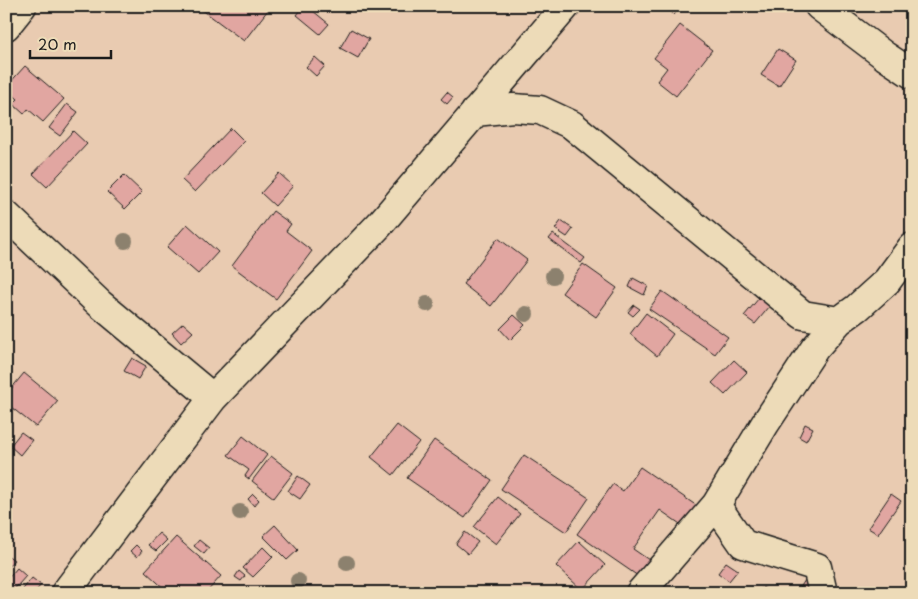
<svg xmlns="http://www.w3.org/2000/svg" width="918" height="599" font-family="'Playpen Sans',sans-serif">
  <rect width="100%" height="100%" fill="#e9cbb1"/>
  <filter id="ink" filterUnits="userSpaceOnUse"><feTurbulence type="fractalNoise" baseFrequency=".02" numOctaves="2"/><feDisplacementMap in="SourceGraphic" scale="10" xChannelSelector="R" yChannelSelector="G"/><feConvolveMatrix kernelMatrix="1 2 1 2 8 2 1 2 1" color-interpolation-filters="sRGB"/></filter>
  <g filter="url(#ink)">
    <path fill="#e1a6a1" stroke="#1c1c1c" d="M197,6h74l-27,35z
      M304,6h3l22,18 -9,10 -23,-19z
      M665,6h16l-7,9z
      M680,25l32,25 -36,46 -19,-15 10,-13 -13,-10z
      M351,29l18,10 -11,19 -18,-10z
      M778,49l18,11 -17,26 -18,-11z
      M315,57l10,9 -9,10 -10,-9z
      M25,66l39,33 -21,23 -15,-13 -4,5 -11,-10 5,-5 -12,-10v-2z
      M447,92l6,5 -6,7 -6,-5z
      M67,104l11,8 -18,24 -11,-8z
      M231,128l13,13 -49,51 -13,-12z
      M73,131l14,13 -40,43 -14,-13z
      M279,173l14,13 -18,20 -14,-13z
      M124,175l18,17 -17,17 -18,-17z
      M273,211l18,13 -5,7 26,20 -36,48 -44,-33z
      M561,221l12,8 -6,8 -12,-8z
      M187,224l31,28 -20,22 -31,-27z
      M6,230l11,7 -11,16z
      M553,234l32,24 -4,5 -32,-24z
      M498,238l29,22 -36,46 -28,-22z
      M583,264l34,24 -21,29 -34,-24z
      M633,278l15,8 -4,9 -15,-8z
      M662,291l66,46 -13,17 -66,-45z
      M759,298l11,8 -15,18 -11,-8z
      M634,305l6,4 -7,7 -5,-4z
      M646,313l27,21 -16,22 -27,-22z
      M514,315l11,10 -15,15 -10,-11z
      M183,323l10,9 -12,11 -9,-10z
      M132,358l14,8 -8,13 -14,-8z
      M734,360l13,12 -22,23 -13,-12z
      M24,373l34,28 -22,26 -30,-24v-8z
      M805,424l8,4 -7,13 -7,-4z
      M397,425l22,17 -26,33 -22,-18z
      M21,432l11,8 -12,15 -10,-9z
      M243,436l24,19 -18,24 -4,-3 4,-6 -21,-15z
      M434,440l58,40 -27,38 -58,-40z
      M524,455l65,43 -23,34 -65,-43z
      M271,456l22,17 -19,25 -22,-17z
      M912,461v16l-8,-7z
      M640,467l57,39 -14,20 -23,-16 -27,39 16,11 -11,16 -61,-42 36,-50 10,7z
      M298,476l12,9 -10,14 -12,-8z
      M253,494l6,6 -5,6 -6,-7z
      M891,494l10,7 -23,33 -10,-6z
      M498,497l22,17 -24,30 -22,-17z
      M275,525l23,25 -11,10 -24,-24z
      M465,532l13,10 -10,12 -12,-10z
      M159,533l8,7 -11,11 -8,-6z
      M176,537l45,39 -15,17h-37l-24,-22z
      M199,540l10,8 -5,6 -10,-8z
      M579,541l26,24 -23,25 -26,-24z
      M136,545l6,6 -5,6 -7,-6z
      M263,547l10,10 -20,20 -10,-9z
      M6,554l8,6 -8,9z
      M726,562l12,8 -9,11 -11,-8z
      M17,568l9,8 -15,17h-5v-12z
      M239,571l6,5 -4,5 -6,-4z
      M32,578l9,7 -7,8h-14z
      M805,580l7,4 -6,8 -6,-4z
      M763,587l6,5 -1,1h-11z"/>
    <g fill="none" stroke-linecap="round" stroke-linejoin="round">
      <defs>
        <path id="street" d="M819,6l66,50 27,18
          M6,26l16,-20
          M475,112l38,-4 27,2 32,15 231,190 36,6
          M6,215l94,89 113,94
          M716,505l27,39 74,23 6,26
          M65,593l148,-195 167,-174 186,-218
          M640,593l76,-88 49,-81 50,-76 24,-27 18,-13 30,-27 25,-34"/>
      </defs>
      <use href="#street" stroke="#1c1c1c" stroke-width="31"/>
      <use href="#street" stroke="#eddbb8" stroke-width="28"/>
    </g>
    <g fill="#8c816e">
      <circle cx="125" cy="241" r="8"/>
      <circle cx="553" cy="276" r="8"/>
      <circle cx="427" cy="304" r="8"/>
      <circle cx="526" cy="314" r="8"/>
      <circle cx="240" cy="512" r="8"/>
      <circle cx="347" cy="563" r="8"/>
      <circle cx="298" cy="581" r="8"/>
    </g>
  </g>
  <rect width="918" height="599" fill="none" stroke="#eddbb8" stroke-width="25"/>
  <rect x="12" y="12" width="893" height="574" fill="none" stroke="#1c1c1c" stroke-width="2" filter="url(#ink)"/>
  <path d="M30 50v8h81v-8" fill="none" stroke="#1c1c1c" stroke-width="2.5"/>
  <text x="38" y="50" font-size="15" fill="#1c1c1c" stroke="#eddbb8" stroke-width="4" paint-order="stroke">20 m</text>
</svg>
